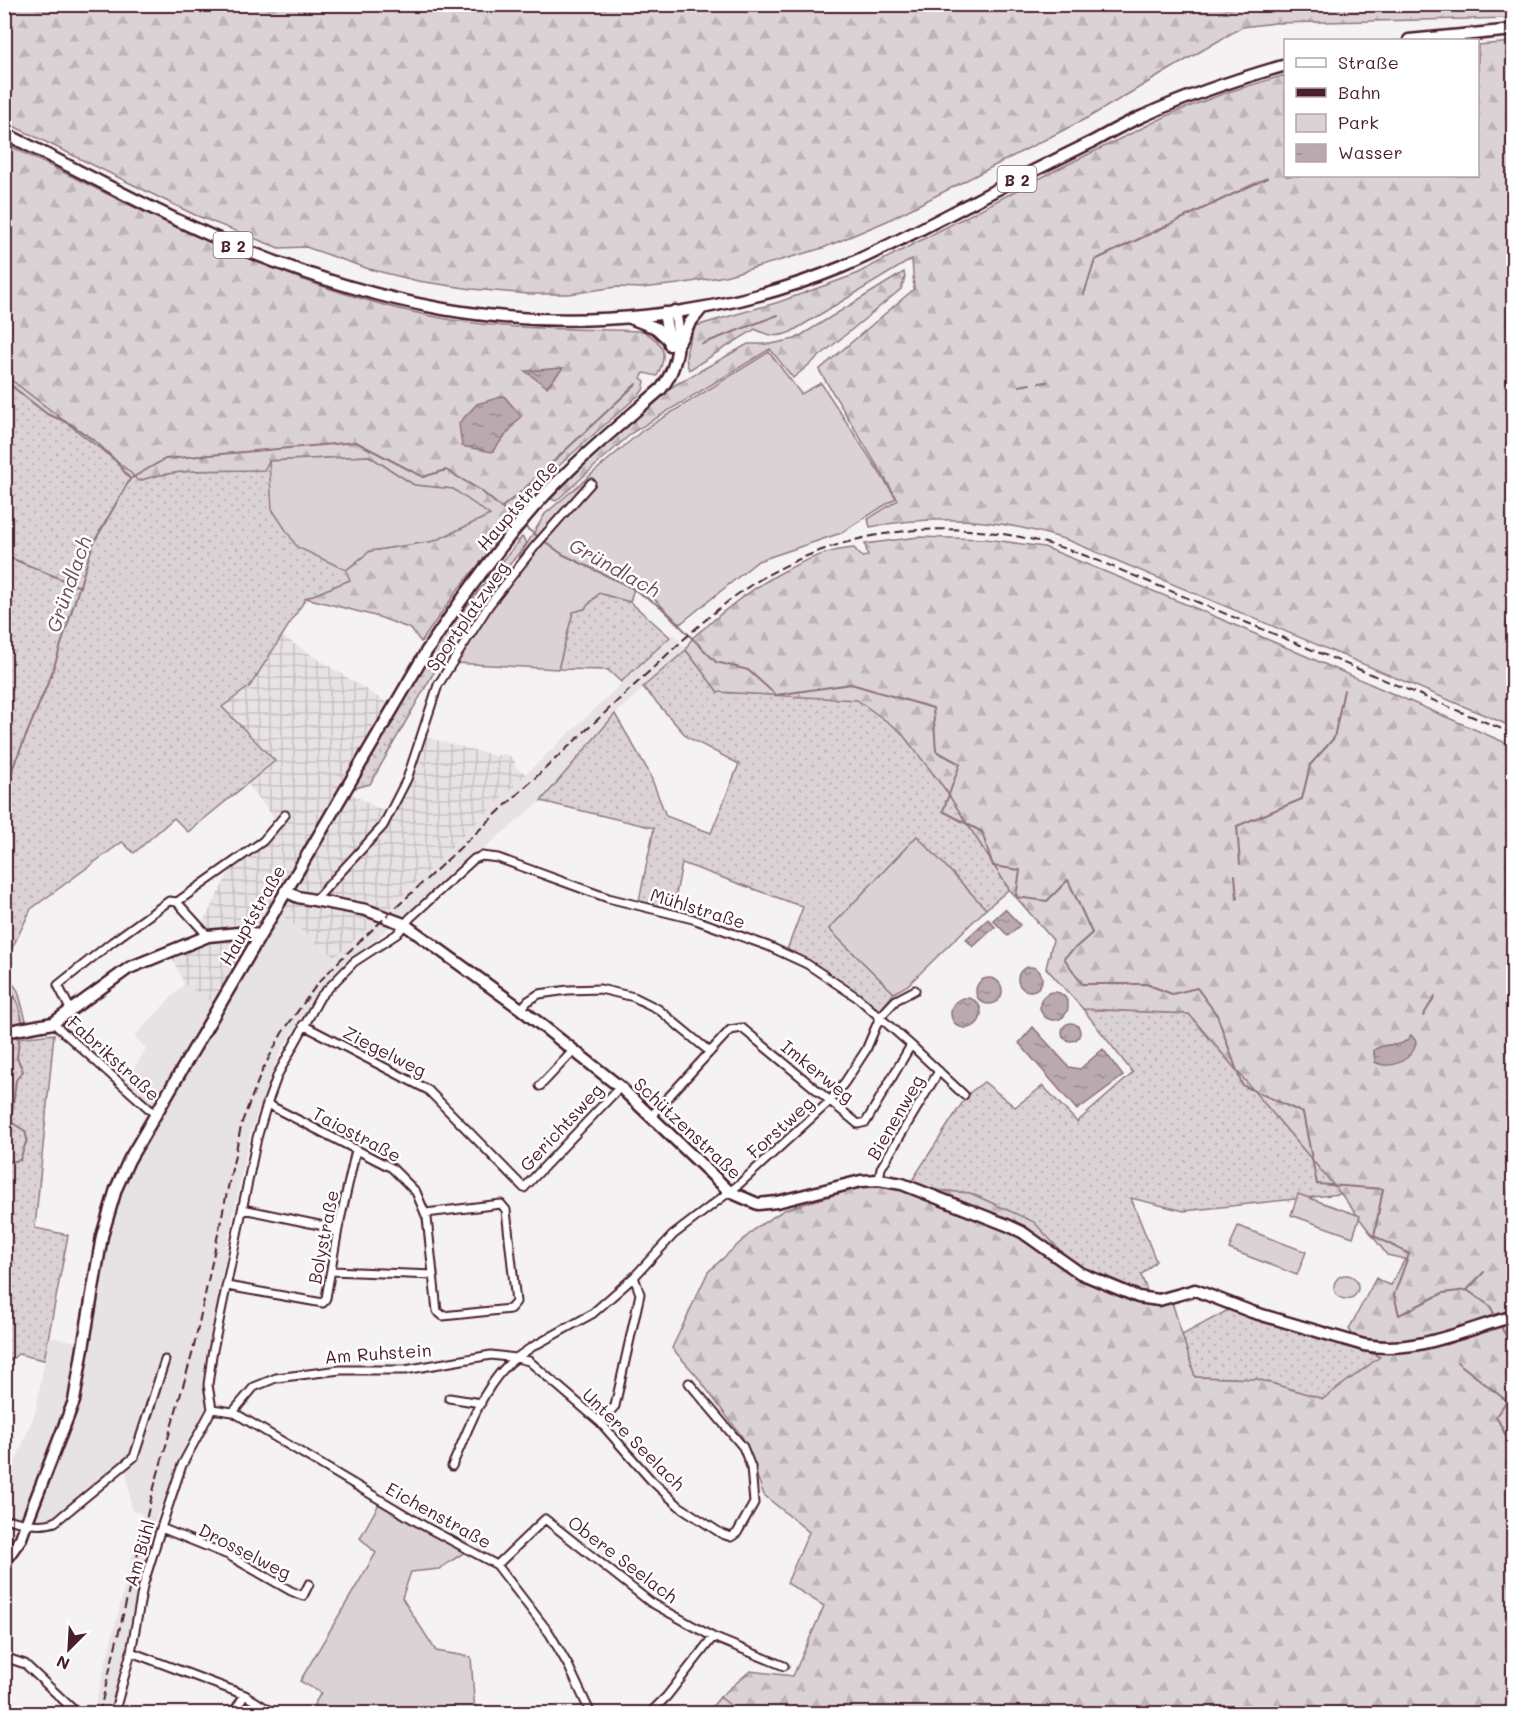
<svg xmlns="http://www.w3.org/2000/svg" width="1518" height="1718" font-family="Mali,sans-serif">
  <defs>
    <pattern id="industrial-grid" width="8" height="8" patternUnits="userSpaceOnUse" patternTransform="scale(1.5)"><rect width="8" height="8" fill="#e7e2e3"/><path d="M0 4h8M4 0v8" fill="none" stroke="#c8c1c3"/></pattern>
    <pattern id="grass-dots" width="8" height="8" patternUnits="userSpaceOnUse" patternTransform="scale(1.5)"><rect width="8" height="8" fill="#dbd2d5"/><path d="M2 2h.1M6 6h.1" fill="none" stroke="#bdb4b7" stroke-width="1.8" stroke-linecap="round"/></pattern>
    <pattern id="forest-firs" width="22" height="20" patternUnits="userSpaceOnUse" patternTransform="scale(1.5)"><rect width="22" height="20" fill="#dbd2d5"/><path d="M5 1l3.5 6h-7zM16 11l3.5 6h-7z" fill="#bdb4b7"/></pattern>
    <pattern id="water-ripples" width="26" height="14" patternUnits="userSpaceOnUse" patternTransform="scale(1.5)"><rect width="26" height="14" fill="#baa9ae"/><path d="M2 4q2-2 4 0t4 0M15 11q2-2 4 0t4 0" fill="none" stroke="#99898e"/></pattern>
  </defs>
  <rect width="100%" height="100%" fill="#f4f2f2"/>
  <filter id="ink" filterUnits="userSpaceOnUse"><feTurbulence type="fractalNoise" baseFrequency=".0167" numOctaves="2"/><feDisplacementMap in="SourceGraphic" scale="12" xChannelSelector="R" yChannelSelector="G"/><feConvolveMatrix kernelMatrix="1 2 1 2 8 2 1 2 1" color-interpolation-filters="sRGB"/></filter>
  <g filter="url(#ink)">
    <path fill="#e7e2e3" d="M674,634l12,16 -71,64 -74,87 -188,157 -35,35 -39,61 -29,79 -19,93 -28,160 3,20 -50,111 -46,196h-17l50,-199 -11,-3 -6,-43 -61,52 -11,6 -12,2 -37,-16v-24l30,-75 14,-76 29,5 25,-105 14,-46 40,-76 -32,-29 21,-38 -12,-11 50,-53 33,21 59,-94 59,46 50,-44 141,-139z"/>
    <path fill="url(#industrial-grid)" d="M282,636l105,67 -43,87 43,23 38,-76 71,19 7,-2 7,2 5,5v6l11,7 -141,139 -50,44 -59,-46 -59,94 -33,-21 -12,-27 24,-21 36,-69 47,-43 -32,-41 28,-22 -53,-54 28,-21z"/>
    <path fill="url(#grass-dots)" stroke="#927880" stroke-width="1.5" d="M5,375l124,96 9,10c40,-14 84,-10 125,-11l6,-9 100,-5 -19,124 -44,18 -56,88 -28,21 53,54 -87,71 -14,-14 -40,35 -12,-11 -91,67 -26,54z
      M522,537l5,6 -29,36 -57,81 -71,124 -19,5 83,-139 24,-33z
      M599,593l31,9 40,35 -49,45 -13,-12 -50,-1 15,-57 11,-3z
      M686,650l32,42 139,7 43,32 45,58 64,100 -23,20 -69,-73 -88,93 65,64 -14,17 -93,-60 16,-43 -121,-44 -9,47 -34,-9 15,-73 -113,-27 74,-87 34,58 17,44 45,17 28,-69 -52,-27 -44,-50z
      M4,970l14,21 8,29 -9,18 37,-4 -19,194 33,7 -24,125 -26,-6 -13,11z
      M1083,1009l106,5 152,180 -157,17 -53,-13 25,63 -15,14 12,31 -74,-34 -46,-50 -63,-29 -63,-5 61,-94 16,-12 31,25 28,-21 34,36 56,-49z
      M1230,1309l125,38 25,10 -57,42 -66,-20 -62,-2 -13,-42z
      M720,1697l20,16 -34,1z"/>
    <path fill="url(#forest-firs)" stroke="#927880" stroke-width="1.5" fill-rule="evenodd" d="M1513,4v14l-238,5 -33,4 -153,90 -202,104 -64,27 -98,28 -46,8 -38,4 -25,-1 -47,7h-41l-56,-5 -54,-8 -49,-12 -63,-22 -27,1 -84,-33 -190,-93v-117z
      M1513,42v685l-443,-186c-65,-22 -133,-27 -200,-14l-2,-8 30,-19 -79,-130 95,-81 -2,-30 -121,73c-14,6 -23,4 -36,-3l-66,41c-7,-14 0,-31 7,-44l83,-24 75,-27 204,-106 117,-57 53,-20 57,-17 1,101h192v-131z
      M4,143c138,68 275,142 427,173 70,15 142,12 212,15 22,12 25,23 14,45l-13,-3 -3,5 4,3 -2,9 -4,5c-51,44 -101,87 -145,137l6,8 -41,48 -38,54 -10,-13 -32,-12 -73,-19 44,-18 -4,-10 24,-19 64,-10 55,-26 -36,-26 -39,-4 -45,-29 -100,5 -5,9c-42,1 -86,-3 -126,11l-9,-10 -124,-96z
      M904,272l1,6 -4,11 -108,89 -23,-29 -137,83 -77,69 -5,-2 42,-44 68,-61 14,-9 73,-41h23l24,-5z
      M918,537l68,2 58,8 156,63 313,136v564l-79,25 -46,9 -33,-5 -6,-10 27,-51 8,5 7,2 14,-26 -18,-4 -46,-61 -152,-180 -106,-5 -37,-41 7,-28 -44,-51 -64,-100 -45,-58 -43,-31 -139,-8 -32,-42c3,-11 12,-17 21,-24 36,-33 98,-75 147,-78l8,9 6,-1 -3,-12zM1407,1042l-32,20 -1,-12c11,-8 21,-2 33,-8z
      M873,1183l34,5 63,5 64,29 46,50 73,34 19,-4 23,75 62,2 66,20 57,-42 -19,-9 32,5 24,-5 96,-26v391h-773l-20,-16 30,-26 43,5 31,-70 -37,-23 22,-51 -45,-37 -21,-57 -47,-63 -24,-27 36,-76 49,-45 27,-17z"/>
    <path fill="#dbd2d5" stroke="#927880" stroke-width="1.5" d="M769,352l32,42 20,-11 75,115 -55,35 -83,28 -78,63 -44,-43 -6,21 -31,-9 -15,16 -11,3 -15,57 -103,-6 90,-149 98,-84z
      M369,456l45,29 39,4 37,26 -56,26 -64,10 -24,19 -49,-23 -25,-38 -3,-48z
      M917,836l69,73 -78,76 -14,8 -65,-64z
      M1298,1194l62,22 -7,21 -62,-22z
      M1238,1226l68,26 -9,23 -68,-26z
      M1334 1287a12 12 0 1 1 24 0a12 12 0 1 1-24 0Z
      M379,1504l86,48 -26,17 -28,3 -9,26 34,53 35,6 4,56h-166l12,-20 -21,-12 76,-128 -16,-15z"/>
    <path fill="url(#water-ripples)" stroke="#8d727a" stroke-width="1.5" d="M563,368l-16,19 -22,-16z
      M504,396l17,20 -29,36 -30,-6 -3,-23 18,-19z
      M1005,909l15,16 -12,11 -15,-16z
      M988,919l7,8 -22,20 -7,-8z
      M1018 979a12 12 0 1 1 24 0a12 12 0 1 1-24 0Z
      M976 991a13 13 0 1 1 26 0a13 13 0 1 1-26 0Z
      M1040 1006a14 14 0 1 1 28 0a14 14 0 1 1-28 0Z
      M951 1013a15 15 0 1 1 30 0a15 15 0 1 1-30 0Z
      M1062 1032a9 9 0 1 1 18 0a9 9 0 1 1-18 0Z
      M1033,1027l36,40 11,2 23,-20 20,27 -46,34 -58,-67z
      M1411,1035l5,6c-1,18 -25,30 -41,21l-1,-12c15,-11 26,2 37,-15z"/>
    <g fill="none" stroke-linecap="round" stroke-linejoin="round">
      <path stroke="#8d727a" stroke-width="2" d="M1084,294l11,-34 172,-82
        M702,344l76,-29
        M4,380l43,34 24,10 25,18 19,18 15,19
        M1039,383l8,-1
        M1019,386l11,-2
        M501,508l21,-17 114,-107
        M522,525l40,29 68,33 31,20 55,55 32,8 28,25 75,-11 82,24 3,43 24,13 -17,47 39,21 11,34 27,4 -4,27 31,4 21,-21 24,53 -28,25 18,26h64l26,10 25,-6 20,27 25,70 61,28 14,71 66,5 -9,47 35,18 -15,41 5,20 44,-22 24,-3 23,16 6,12
        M4,559h9l67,28
        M4,789l48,-116 41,-129 37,-65 35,-20 191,-17 67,35 23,-7 34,20 38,32
        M1240,864l-3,-38 65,-27 8,-34 24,-27 10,-48
        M1235,875l2,24
        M4,974l14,30 4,16
        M1423,1016l12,-20
        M4,1163l16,-3 7,-21 -2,-8 -14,-9 5,-42 7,-9 -6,-13 2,-19
        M4,1237v10
        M4,1284c7,14 7,24 0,37
        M1468,1289l16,-17
        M1500,1325l14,25
        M1457,1362l50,39
        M1514,1391l-18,25 12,24 6,2"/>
      <defs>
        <path id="street" d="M315,900l68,-74 24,-47 31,-94 51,-80 47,-60 55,-62
          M177,902l31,34
          M521,1009l7,-8 11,-7 29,-4 32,-1 34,8 24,12 52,43
          M71,1011l-13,-26 54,-43 57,-41 8,1 86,-61 22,-26
          M53,1023l103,92
          M303,1025l125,65 96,98 96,-101
          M540,1086l34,-36
          M267,1104l125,64 24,24 11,26 10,93 6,5 67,-7 6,-7 -10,-92 -5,-6 -75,9
          M651,1116l79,-86 12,-2 116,96 8,-2 45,-77
          M879,1180l2,-12 58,-97
          M243,1209l95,20
          M331,1271l102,4
          M227,1286l96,17 3,-5 12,-69 18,-79
          M449,1398l32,5
          M212,1409l-4,-24 4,-30 45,-217 10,-34 11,-30 42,-77 34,-35 43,-28 13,-16 64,-59 8,-3 16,2 110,40 85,21 75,27 39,18 51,34 53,47 53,50
          M212,1409l21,3 193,115 71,38 53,69 19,33 22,47
          M233,1412l21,-25 22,-9 64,-8h65l86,-15 25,3 16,-11 60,-33 42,-37 39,-42 64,-49 93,-85 15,-19 21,-32 14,-33 16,-17 19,-10
          M600,1422l15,-16 25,-112 -6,-17
          M452,1466c16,-35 32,-85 64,-108l13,3 71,61 51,58 28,26 43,28 9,3 6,-4 17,-30 -3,-36 -8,-20 -54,-64
          M11,1520c14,4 30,7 44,2l79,-65 31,-97
          M161,1528l67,27 63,36 12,5 6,-12
          M497,1565l48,-46 105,83 63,35 71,29
          M131,1652l114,43 30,19
          M4,1657l21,7 53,50
          M114,1714l17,-62 12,-66 18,-58 21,-63 30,-56
          M232,1714l13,-19
          M649,1714l18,-18 46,-59"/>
        <path id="secondary" d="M664,313l6,32
          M285,891l13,6 68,13 38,14 117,85 99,78 110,105 28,12 19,-2 84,-21 18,-1 23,4 105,41 15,7 58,41 58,24 21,3 36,-10 57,22 112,33c52,9 100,-15 150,-29
          M4,1032l49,-9 76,-55 79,-32 41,-4 10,4
          M4,1562l17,-24 5,-14 48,-123 28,-165 14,-47 13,-29 297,-508c33,-50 68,-99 107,-144 39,-44 84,-81 128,-119 18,-23 20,-50 14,-78"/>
        <path id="primary" d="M1409,40l105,-10
          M4,133c76,38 151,79 229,112 67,28 139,51 210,64 133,23 275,9 399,-42 44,-19 87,-42 129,-64 41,-22 82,-42 123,-62 16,-9 32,-18 49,-25 46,-21 94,-37 143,-51
          M630,318l26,10 13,12
          M680,341l9,-17 13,-16"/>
      </defs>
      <use href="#street" stroke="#4a1f2b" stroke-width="11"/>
      <use href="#secondary" stroke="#4a1f2b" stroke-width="15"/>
      <use href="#primary" stroke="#4a1f2b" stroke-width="15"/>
      <use href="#street" stroke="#fff" stroke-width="7"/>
      <use href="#secondary" stroke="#fff" stroke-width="10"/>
      <use href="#primary" stroke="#fff" stroke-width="10"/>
      <path stroke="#4a1f2b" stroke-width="2" stroke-dasharray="9 4.5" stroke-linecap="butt" d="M99,1714l54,-223 40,-140 49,-229 20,-51 20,-38 36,-50 25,-26 327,-305c26,-24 52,-48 81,-67 105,-67 229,-71 343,-26l420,175"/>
    </g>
  </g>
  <g text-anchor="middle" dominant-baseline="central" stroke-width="5" stroke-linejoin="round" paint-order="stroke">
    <g fill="#fff" stroke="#80626b" stroke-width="1.5">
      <rect x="997.5" y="166" width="39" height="26" rx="4.5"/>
      <rect x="213.5" y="232" width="39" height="26" rx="4.5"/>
    </g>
    <g font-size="16" font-weight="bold" fill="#4a1f2b">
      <text x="1017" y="179">B 2</text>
      <text x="233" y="245">B 2</text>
    </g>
    <g font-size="18" fill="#4a1f2b" stroke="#fff">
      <text transform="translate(517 505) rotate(-49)">Hauptstraße</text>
      <text transform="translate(467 616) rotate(-55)">Sportplatzweg</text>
      <text transform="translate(698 908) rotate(17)">Mühlstraße</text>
      <text transform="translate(252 915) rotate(-60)">Hauptstraße</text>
      <text transform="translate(385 1051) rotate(27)">Ziegelweg</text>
      <text transform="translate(114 1058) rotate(42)">Fabrikstraße</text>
      <text transform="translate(818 1071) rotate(39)">Imkerweg</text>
      <text transform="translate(895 1117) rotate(-60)">Bienenweg</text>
      <text transform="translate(561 1127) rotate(-47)">Gerichtsweg</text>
      <text transform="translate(780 1127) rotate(-42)">Forstweg</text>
      <text transform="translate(688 1128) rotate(43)">Schützenstraße</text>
      <text transform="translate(357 1134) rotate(28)">Taiostraße</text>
      <text transform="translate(323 1237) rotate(-79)">Bolystraße</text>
      <text transform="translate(378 1353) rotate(-4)">Am Ruhstein</text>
      <text transform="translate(634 1439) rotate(45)">Untere Seelach</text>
      <text transform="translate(439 1515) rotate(29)">Eichenstraße</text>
      <text transform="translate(245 1551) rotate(27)">Drosselweg</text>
      <text transform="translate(139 1553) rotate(-74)">Am Bühl</text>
      <text transform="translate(623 1559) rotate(37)">Obere Seelach</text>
    </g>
    <g font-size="20" font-style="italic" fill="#714f59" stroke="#fff">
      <text transform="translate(615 567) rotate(29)">Gründlach</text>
      <text transform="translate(68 584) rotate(-71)">Gründlach</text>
    </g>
  </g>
  <rect width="1518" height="1718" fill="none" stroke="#fff" stroke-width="24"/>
  <rect x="12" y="12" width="1494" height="1694" fill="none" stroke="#4a1f2b" stroke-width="2" filter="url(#ink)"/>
  <rect x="1284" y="39" width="195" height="138" fill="#ffffff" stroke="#b7a5aa" stroke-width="1.5"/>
  <rect x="1296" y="58" width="30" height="9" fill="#ffffff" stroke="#b7a5aa" stroke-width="1.5"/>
  <text x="1338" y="69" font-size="18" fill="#4a1f2b">Straße</text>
  <rect x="1296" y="88" width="30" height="9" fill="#4a1f2b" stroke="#b7a5aa" stroke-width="1.5"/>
  <text x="1338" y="99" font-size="18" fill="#4a1f2b">Bahn</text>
  <rect x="1296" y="114" width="30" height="18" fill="#dbd2d5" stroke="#b7a5aa" stroke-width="1.5"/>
  <text x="1338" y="129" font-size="18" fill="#4a1f2b">Park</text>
  <rect x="1296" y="144" width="30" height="18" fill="url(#water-ripples)" stroke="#b7a5aa" stroke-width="1.5"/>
  <text x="1338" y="159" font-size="18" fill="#4a1f2b">Wasser</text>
  <g transform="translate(69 1649) rotate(204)" stroke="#ffffff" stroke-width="4.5" paint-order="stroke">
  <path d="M0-4.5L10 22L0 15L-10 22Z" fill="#4a1f2b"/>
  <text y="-9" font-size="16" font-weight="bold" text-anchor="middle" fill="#4a1f2b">N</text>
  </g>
</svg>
